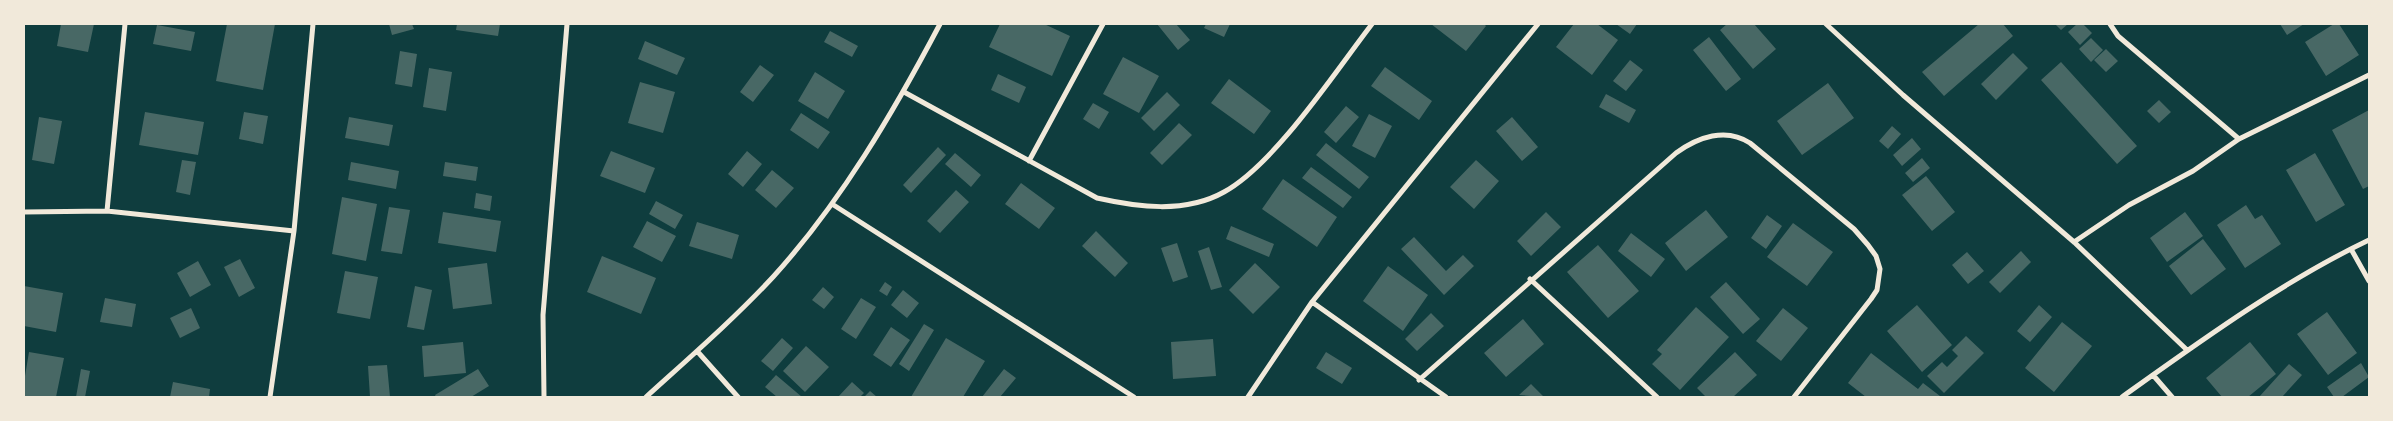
<svg xmlns="http://www.w3.org/2000/svg" width="2393" height="421" font-family="Ubuntu,sans-serif">
  <rect width="100%" height="100%" fill="#0f3d3e"/>
  <path fill="#486865" d="M61,24h33l-6,28 -31,-6z
    M227,24h48l-12,66 -47,-9z
    M389,24h23l2,5 -22,6z
    M457,24h43l-2,12 -42,-6z
    M1000,24h44l26,12 -18,40 -63,-29z
    M1157,24h19l14,16 -12,10z
    M1206,24h24l-6,13 -20,-9z
    M1431,24h53l2,2 -20,25z
    M1574,24h23l21,16 -26,35 -36,-28z
    M1616,24h21l-7,10z
    M1727,24h27l22,25 -23,20 -33,-39z
    M1979,24h24l10,12 -69,60 -22,-24z
    M2055,24h13l-7,6z
    M2077,24h6l9,9 -12,12 -12,-13z
    M2280,24h24l-17,11z
    M2334,24h5l20,31 -33,21 -21,-34z
    M157,25l38,7 -4,19 -38,-7z
    M830,31l28,15 -6,11 -28,-15z
    M1709,37l32,42 -15,12 -33,-41z
    M2091,38l12,12 -12,12 -12,-13z
    M645,41l40,17 -8,17 -39,-16z
    M2106,49l12,12 -12,11 -12,-12z
    M400,51l17,3 -5,33 -17,-3z
    M2013,53l15,15 -32,32 -15,-16z
    M1123,57l36,19 -20,37 -36,-19z
    M1630,60l13,10 -17,21 -13,-10z
    M2061,62l76,84 -20,18 -76,-84z
    M760,65l14,10 -21,27 -13,-10z
    M1385,67l47,34 -13,19 -48,-34z
    M429,68l23,4 -6,39 -23,-4z
    M815,72l30,19 -17,28 -30,-18z
    M998,74l28,13 -7,16 -28,-13z
    M1229,79l42,32 -17,23 -43,-31z
    M640,82l35,10 -12,41 -35,-10z
    M1828,83l26,35 -52,37 -25,-34z
    M1167,92l13,13 -26,26 -13,-13z
    M1606,94l30,16 -7,13 -30,-16z
    M2159,100l12,12 -12,11 -12,-12z
    M1093,103l16,9 -10,17 -16,-10z
    M1346,106l13,11 -23,26 -12,-11z
    M2369,110v76l-6,3 -31,-59z
    M145,112l59,10 -6,33 -59,-10z
    M244,112l24,4 -5,28 -24,-5z
    M801,113l29,19 -12,17 -28,-19z
    M1369,114l23,12 -17,32 -23,-12z
    M39,117l23,4 -8,43 -22,-4z
    M349,117l44,8 -4,21 -44,-8z
    M1512,117l26,30 -16,14 -26,-30z
    M1179,123l13,12 -30,30 -12,-12z
    M1892,126l9,8 -13,15 -9,-8z
    M1912,138l9,11 -19,17 -9,-11z
    M1326,143l43,34 -10,12 -43,-34z
    M938,147l8,8 -35,38 -8,-8z
    M611,151l44,17 -10,25 -45,-17z
    M747,151l15,13 -19,23 -15,-13z
    M955,153l26,22 -10,12 -26,-23z
    M2315,153l30,52 -29,17 -30,-52z
    M1922,158l8,10 -17,14 -8,-9z
    M182,160l14,2 -6,33 -14,-3z
    M1476,160l23,21 -25,28 -24,-22z
    M351,162l48,9 -3,18 -48,-9z
    M445,162l33,5 -2,14 -33,-5z
    M1311,167l41,30 -9,11 -41,-30z
    M772,170l22,18 -18,20 -21,-18z
    M1926,176l29,36 -23,19 -30,-36z
    M1283,179l54,38 -20,30 -55,-38z
    M1021,183l34,25 -16,21 -34,-25z
    M956,190l13,12 -29,31 -13,-12z
    M476,193l16,3 -2,15 -16,-3z
    M342,197l35,7 -11,57 -34,-7z
    M656,201l27,14 -8,14 -26,-15z
    M2246,205l9,14 7,-4 19,29 -36,24 -28,-43z
    M389,207l21,3 -8,44 -21,-3z
    M1706,210l22,27 -42,34 -21,-28z
    M443,212l58,9 -5,31 -58,-9z
    M1546,212l15,15 -30,29 -14,-15z
    M2185,212l18,24 -36,26 -17,-24z
    M1767,215l15,11 -16,23 -15,-11z
    M647,221l29,15 -14,26 -29,-15z
    M697,222l42,13 -7,24 -43,-13z
    M1793,223l40,29 -26,34 -40,-29z
    M1231,226l43,18 -5,13 -43,-18z
    M1096,231l32,32 -13,14 -33,-31z
    M1631,233l34,26 -14,18 -33,-26z
    M1414,237l32,34 17,-16 11,11 -30,29 -43,-46z
    M2203,239l23,30 -35,26 -22,-29z
    M1177,243l11,34 -15,5 -12,-34z
    M1598,245l41,46 -31,27 -41,-46z
    M1209,247l13,40 -11,3 -13,-39z
    M2021,251l10,11 -31,31 -11,-11z
    M1967,252l17,19 -16,13 -16,-19z
    M602,256l54,22 -15,36 -54,-22z
    M240,259l15,29 -16,9 -15,-30z
    M198,261l13,24 -21,12 -13,-24z
    M487,263l5,41 -39,5 -5,-41z
    M1255,263l25,24 -27,27 -24,-24z
    M1388,266l40,29 -25,36 -40,-30z
    M345,271l33,6 -8,42 -33,-6z
    M885,282l7,5 -5,9 -8,-5z
    M1726,282l34,37 -17,15 -33,-37z
    M24,286l39,7 -7,39 -32,-6z
    M415,286l17,4 -8,40 -17,-3z
    M823,287l11,10 -10,12 -12,-9z
    M903,290l16,13 -12,15 -16,-13z
    M105,298l31,6 -4,23 -32,-5z
    M861,298l15,9 -20,32 -15,-10z
    M1917,305l35,40 -30,27 -35,-41z
    M2039,305l13,12 -22,25 -13,-11z
    M1696,307l33,30 -49,53 -28,-26 10,-10 -5,-4z
    M191,308l9,20 -20,10 -10,-20z
    M1783,308l25,20 -27,33 -25,-20z
    M2327,312l30,41 -29,22 -31,-41z
    M1431,313l13,13 -27,25 -12,-12z
    M1523,319l21,25 -38,33 -22,-24z
    M2062,322l30,24 -38,46 -29,-24z
    M924,324l10,6 -25,41 -10,-7z
    M891,327l19,13 -19,27 -18,-12z
    M1966,336l18,17 -40,40 -17,-17 15,-14 5,5 11,-11 -6,-6z
    M782,338l11,10 -20,23 -12,-10z
    M946,338l39,23 -22,36h-52z
    M1213,339l3,37 -43,3 -2,-37z
    M463,342l3,31 -42,4 -2,-31z
    M2250,342l26,32 -28,23h-26l-16,-19z
    M806,346l23,21 -24,25 -22,-21z
    M29,352l35,6 -8,39h-32v-15z
    M1326,352l26,16 -10,16 -26,-16z
    M1735,352l22,23 -24,22h-27l-9,-9z
    M1871,353l47,36 5,-6 17,13 -74,1 -18,-14z
    M2361,363l8,14 -27,20h-8l-7,-10z
    M2289,364l13,11 -20,22h-23z
    M387,365l3,32h-20l-2,-31z
    M81,369l9,2 -5,26h-9z
    M478,369l11,17 -18,11h-35l-1,-2z
    M1004,369l12,9 -16,19h-18z
    M776,375l26,22h-25l-12,-10z
    M173,382l37,7 -1,8h-39z
    M852,382l12,11 -4,4h-22z
    M1531,384l13,13 -25,-2z
    M870,391l7,6h-13z"/>
  <g fill="none" stroke-linecap="round" stroke-linejoin="round">
    <path stroke="#f1e9da" stroke-width="5" d="M1826,24l77,71 171,147 113,108
      M2110,24l8,12 121,103
      M904,92l193,106c40,9 88,16 127,-6 51,-28 111,-120 148,-168
      M1029,161l74,-137
      M832,204l302,193
      M107,211l18,-187
      M24,212l83,-1 187,20
      M2074,242l55,-37 64,-34 46,-32 130,-64
      M2351,249l18,32
      M1530,279l127,118
      M1312,302l134,95
      M697,351l41,46
      M2153,375l19,22
      M1419,380l257,-227c22,-16 50,-26 74,-10l104,86 14,16 8,11 4,13 -3,21 -6,9 -77,98
      M270,397l24,-166 19,-207
      M544,397l-1,-82 24,-291
      M646,397c43,-39 87,-77 127,-120 68,-75 120,-164 167,-253
      M1248,397l64,-95 226,-278
      M2122,397c77,-55 161,-116 247,-157"/>
  </g>
  <rect width="2393" height="421" fill="none" stroke="#f1e9da" stroke-width="50"/>
</svg>
